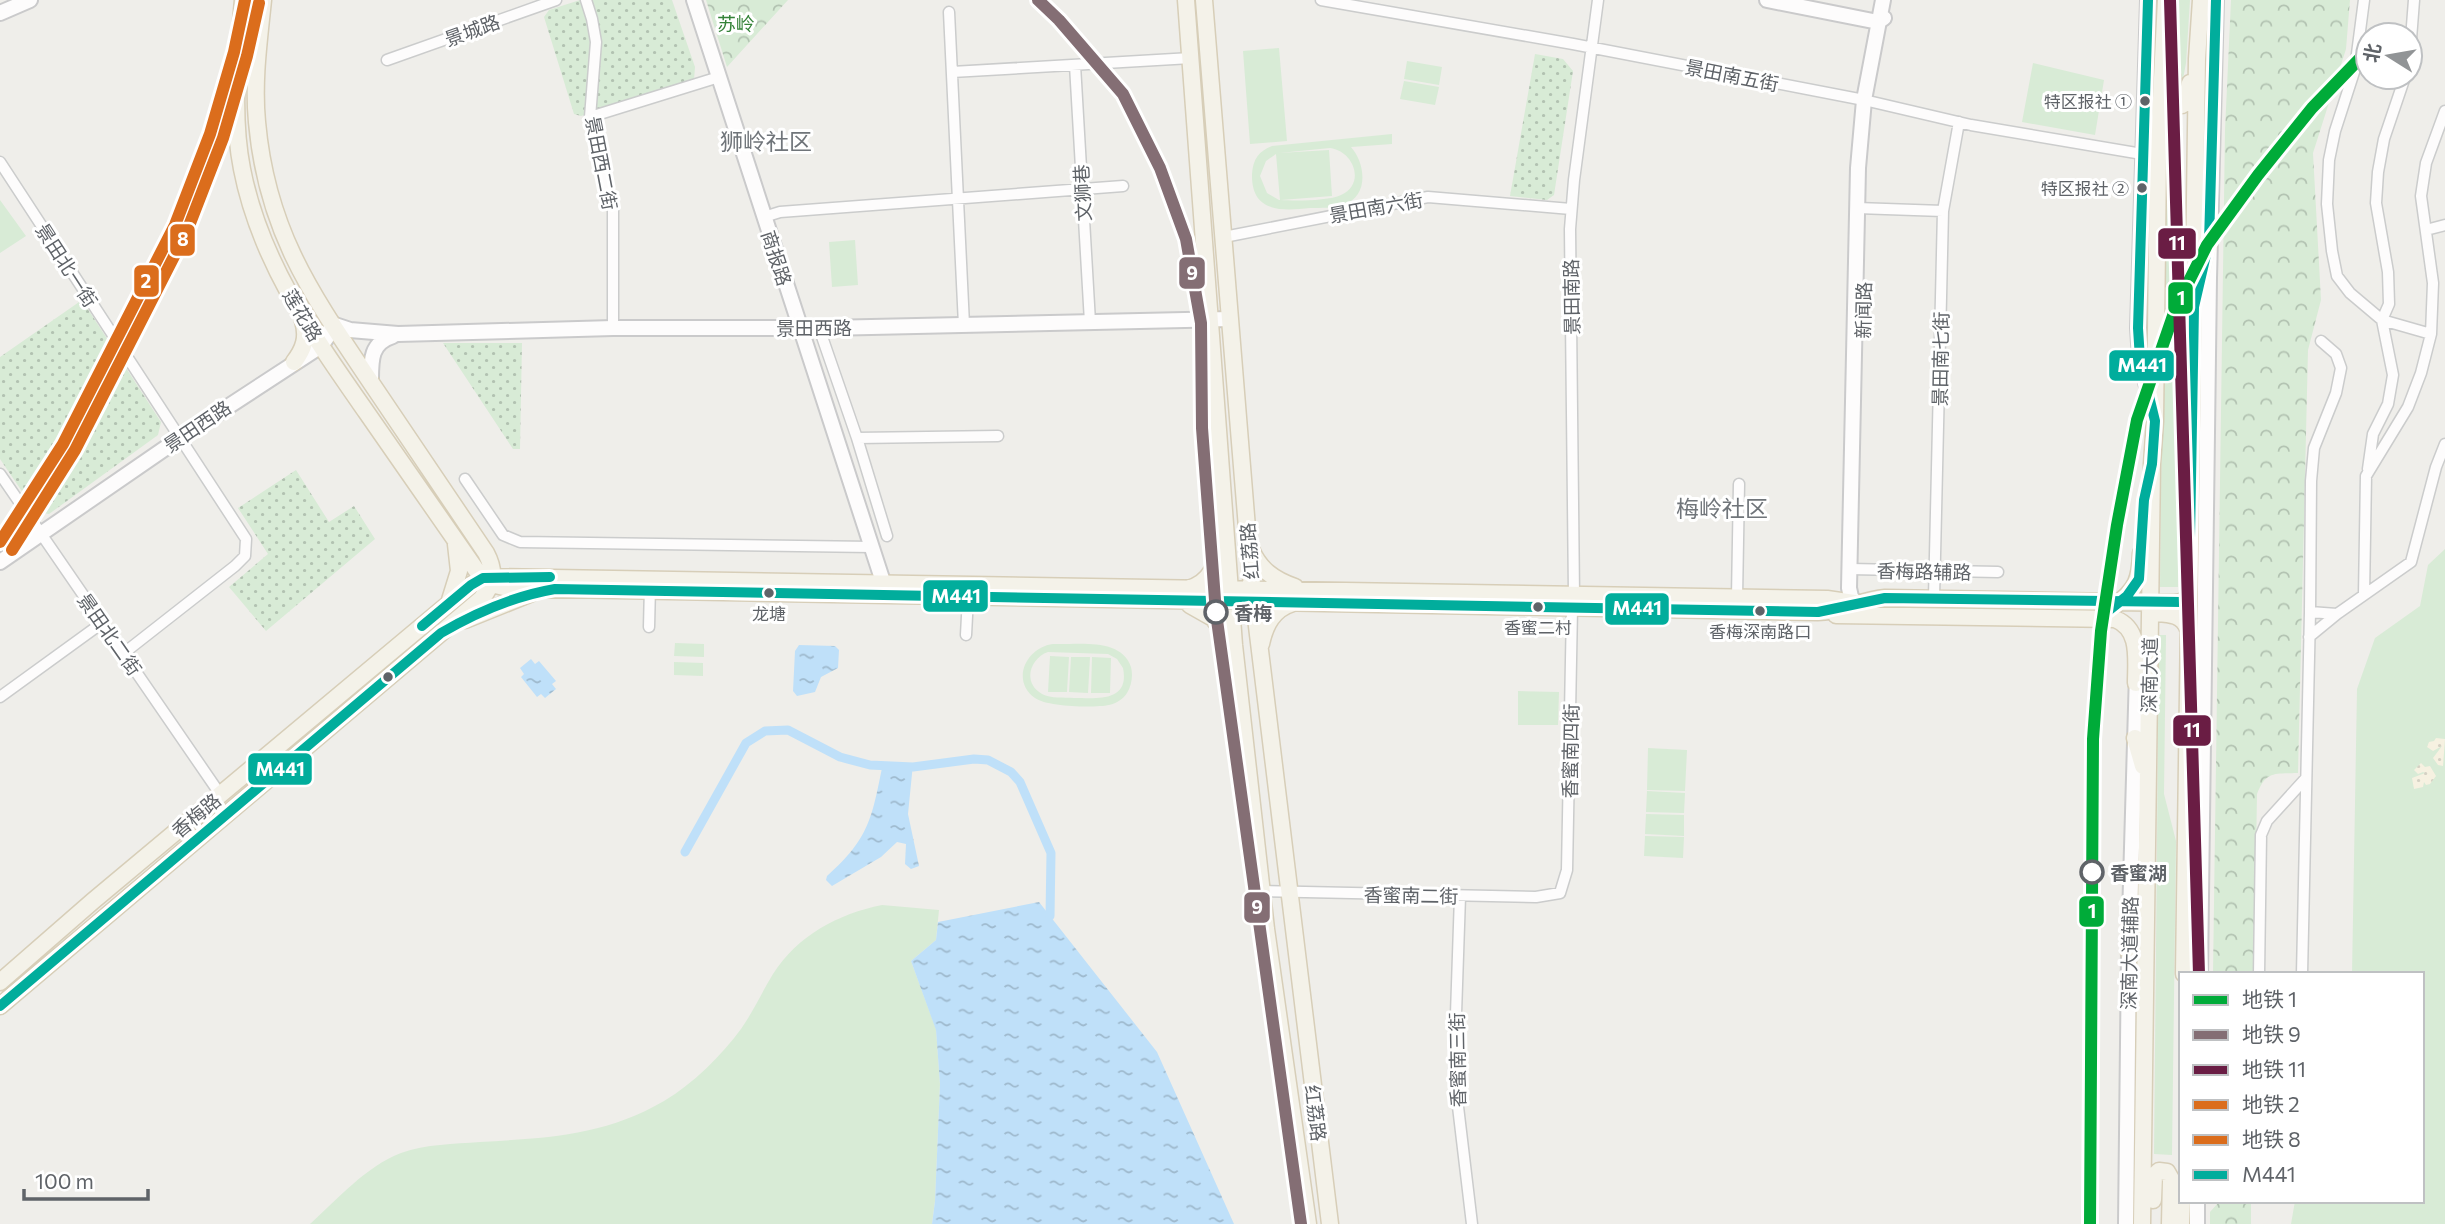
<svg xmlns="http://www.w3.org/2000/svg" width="2445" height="1224" font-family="Commissioner,'Noto Sans SC',sans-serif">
  <defs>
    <pattern id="forest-crowns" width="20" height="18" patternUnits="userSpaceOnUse" patternTransform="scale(1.75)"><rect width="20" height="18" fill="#d8ebd6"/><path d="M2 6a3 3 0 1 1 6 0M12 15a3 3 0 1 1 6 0" fill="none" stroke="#b2c2b1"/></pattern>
    <pattern id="sand-dots" width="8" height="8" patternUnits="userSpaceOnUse" patternTransform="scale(1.75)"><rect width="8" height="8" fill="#f6f1e1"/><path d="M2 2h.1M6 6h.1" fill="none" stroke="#d5d1c4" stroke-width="1.8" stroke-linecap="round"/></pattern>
    <pattern id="park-dots" width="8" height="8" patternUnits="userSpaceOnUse" patternTransform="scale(1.75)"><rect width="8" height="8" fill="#d8ebd6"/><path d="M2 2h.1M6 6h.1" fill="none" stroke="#b2c2b1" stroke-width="1.8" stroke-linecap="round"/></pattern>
    <pattern id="water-ripples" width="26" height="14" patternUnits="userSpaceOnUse" patternTransform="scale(1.75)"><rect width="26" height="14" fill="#bfe0f9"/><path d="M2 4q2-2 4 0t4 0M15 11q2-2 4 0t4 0" fill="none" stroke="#9eb9cd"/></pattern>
  </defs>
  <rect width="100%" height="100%" fill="#efeeea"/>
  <path fill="#d8ebd6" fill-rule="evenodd" d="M2172,0h18l-4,63 -7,38 -9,-2 3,-45 -4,-13z
    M1279,48l8,93 -37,3 -7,-93z
    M1407,61l35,6 -3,18 -35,-6z
    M2033,63l71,17 -9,55 -73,-13z
    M1404,81l35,6 -4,18 -35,-6z
    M2165,126l18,2 -5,459h-18z
    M1392,134v10l-41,3c15,17 18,50 -8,58 -10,3 -22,3 -33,3 -28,3 -59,5 -58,-34 1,-15 7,-23 20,-28zM1330,148c24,3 36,36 11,47 -12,6 -47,6 -60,5l51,-4 -3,-46 -50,3zM1276,154l4,46h-1l-12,-7 -7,-17 6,-15z
    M0,200l26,36 -26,17z
    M855,240l3,45 -26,2 -3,-45z
    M2445,549v675h-154l4,-23h127v-227h-70l5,-285 18,-51 45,-32 8,-41z
    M2159,635h7l-2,159 12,47 -4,314 -18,-1z
    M675,643l29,1v13l-30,-1z
    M1053,644c25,1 68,-7 78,23 2,8 1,18 -4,26 -4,6 -10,10 -18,12 -14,3 -62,2 -74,-7 -25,-18 -8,-51 18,-54zM1048,652l60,2 9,5 6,9c7,35 -27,30 -49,30 -10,-1 -23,1 -32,-4 -20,-11 -12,-36 6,-42z
    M1050,656l19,1 -2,35h-19z
    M1071,657h19l-2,36 -19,-1z
    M1092,657l19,1 -1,35h-19z
    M674,662l29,1v13l-29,-1z
    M1518,691l41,1 -1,33h-40z
    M1648,748l39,2 -2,41 -38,-1z
    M1647,791l38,2 -1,20 -38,-1z
    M1646,814l38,1v21l-39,-2z
    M1645,836l39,1 -1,21 -39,-2z
    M882,905l57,5 -3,30 -25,21 25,68 4,55 -5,117 -3,23h-622c28,-25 55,-57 91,-71 25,-9 53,-9 79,-11 67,-4 124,-6 184,-41 30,-18 56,-44 77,-72 12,-17 21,-37 32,-55 25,-39 65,-60 109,-69z"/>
  <path fill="url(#forest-crowns)" d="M706,0h82l-61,67z
    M2231,0h119l-4,49 -33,104 8,147 -13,50 -10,423c-22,1 -32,-3 -41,21l-3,180h-41l12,-844z
    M2218,1203l33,1v20h-41v-12z"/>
  <path fill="url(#sand-dots)" d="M2436,738l9,1 -2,27 -5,-1 -5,-7 9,-12 -9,5 -6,-4 2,-5 5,-1z
    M2421,763l4,4 5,-1 6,10 -6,8 -4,1 -2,-3 -1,5 -9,2 -2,-11 13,-5 -2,-1 -5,2 -4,-4z"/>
  <path fill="url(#park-dots)" d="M580,0h92l23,67 -1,13 -113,36 -7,-2 -30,-97 5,-7z
    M1535,54l28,5 10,12 -19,124 -7,5 -37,-4z
    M82,300l79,122 -3,13 -109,79 -13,-2 -36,-53v-102z
    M443,343h79l-2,106h-7z
    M296,470l33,52 25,-16 21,33 -109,92 -37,-44 39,-33 -30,-46z"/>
  <path fill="url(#water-ripples)" d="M799,645l36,1 4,4 -1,18 -17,9 -6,15 -18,4 -4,-5 2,-40z
    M531,659l4,5 4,-3 17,20 -4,3 4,5 -11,9 -4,-4 -4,3 -16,-20 3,-3 -4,-6z
    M883,763l30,1 -5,50 11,52 -8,3 -6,-5 1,-20 -9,-2 -16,15 -49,29 -6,-6 1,-4c43,-38 45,-59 56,-113z
    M1039,902l118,150 77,172h-302l3,-23 5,-117 -4,-54 -25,-69 25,-21 2,-18z"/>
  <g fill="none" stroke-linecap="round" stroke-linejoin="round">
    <path stroke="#bfe0f9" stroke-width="9" d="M685,852l61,-109 19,-12 23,-1 52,27 30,8 43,2 61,-8 14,1 23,12 9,10 31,71 -1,63"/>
    <defs>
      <path id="street" d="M586,0l6,19 4,23 -6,75 23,91v120
        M1321,0l252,44 291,56 107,25 171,29
        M2364,0l-9,69 -20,62 -6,29 -2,44 5,47 5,25 13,17 32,27 49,14
        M949,12l15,313
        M2410,52l4,-52
        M387,60l169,-60
        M1075,65l15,257
        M952,72l239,-14
        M590,117l129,-40
        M0,162l246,377 -1,17 -10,10 -111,87
        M1857,208l86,3
        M764,217l16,-5 343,-26
        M2426,230l19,-5
        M1224,237l204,-40 143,12
        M819,328l38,110 30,98
        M857,438l141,-2
        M2368,469l5,-35 15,-30 5,-29 -11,-55 7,-16 -1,-32 -12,-69 2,-31 6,-33 21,-62
        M0,474l220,320
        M465,479l38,56 17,7 352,5
        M1850,569l148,3
        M1574,595l-4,-366 4,-49 24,-180
        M2364,595l2,-119 42,-69 13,-34 10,-39 2,-51 -12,-87 5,-33 19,-52
        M1737,597l2,-113
        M1934,598l9,-387 16,-89
        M2310,612l27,2
        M649,627l1,-41
        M966,635l2,-38
        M2309,637l28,-23 74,-52 25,-95 9,-23
        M0,697l102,-74
        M1261,891l275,6 24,-4 7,-23 5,-262
        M1460,896l-6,177 18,151
        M2259,974l2,-139 6,-14 39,-43
        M2302,974l8,-362 1,-131 3,-33 22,-55 5,-25 -5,-14 -15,-13"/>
      <path id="secondary" d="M694,0l192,591
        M1767,0l111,22 6,-4
        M2148,0l-10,328 2,31 12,47
        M0,13l30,-13
        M371,382c0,-21 -1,-39 22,-46
        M0,562l180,-124 141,-92 7,-10 4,-12 18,6 48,4 215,-6h213l404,-9
        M1857,604l-6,-7 -2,-9 9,-420 6,-68 19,-100
        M2200,974l9,-696 7,-278
        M2126,1224l3,-272 8,-279
        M2197,1224v-23"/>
      <path id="primary" d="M243,0c-5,56 -12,114 -1,169 18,93 72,168 125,244 37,54 75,107 112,161l12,10 17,4 1310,24c23,0 44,-12 67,-14l290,5 7,-1 7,-6
        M1186,0l48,645 32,284 42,295
        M1204,0l47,577 79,647
        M2172,75v24l4,5 6,1 4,-3 4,-19
        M2201,277l8,-35
        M294,362c10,-13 14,-25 9,-41
        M1251,549c8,20 23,31 44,38
        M1188,589c24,-7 28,-25 33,-47
        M450,600l9,-29 -3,-27
        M1190,605l23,13 19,25
        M2116,605c21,-16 24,-26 25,-52
        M2152,613c16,1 30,0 36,16
        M1836,615l279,4c26,10 21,40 21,64
        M465,620l67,-27
        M1261,644c4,-19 12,-35 32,-41
        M2135,738l8,28
        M2129,952l11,-37
        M2184,974l13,-915 4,-59
        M0,982l93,-81 378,-316 15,-8 1341,22 27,4
        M0,1006l481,-407c14,-15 14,-29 5,-46 -37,-55 -74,-109 -110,-163 -61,-91 -109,-155 -119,-268 -4,-41 2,-82 6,-122
        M2153,1200l1,-24 5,-5 8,1 4,7 -1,45
        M2142,1224l10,-760 3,-43 3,-264 8,-157
        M2181,1224l1,-23"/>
    </defs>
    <use href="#street" stroke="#cbcccc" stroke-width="13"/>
    <use href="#secondary" stroke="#cacacb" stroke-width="18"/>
    <use href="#primary" stroke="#d7ceb8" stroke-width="19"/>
    <use href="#street" stroke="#fdfcfc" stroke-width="10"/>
    <use href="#secondary" stroke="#fdfcfc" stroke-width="14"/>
    <use href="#primary" stroke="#f4f2e9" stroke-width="16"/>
    <defs>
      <path id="bus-1" d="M2108,611l19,-15 12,-17 5,-79 8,-36 3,-43 -15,-62 -2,-31 10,-328
        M422,626l49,-41 12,-7 67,-1
        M0,1006l441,-373c36,-21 73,-37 114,-44l1263,23 67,-14 297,4 7,-6 5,-289 15,-65 7,-242"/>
    </defs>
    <use href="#bus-1" stroke="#fff" stroke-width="16"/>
    <use href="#bus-1" stroke="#01ad9c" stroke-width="10"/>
    <defs>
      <path id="metro-1" d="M2090,1224l3,-485 8,-108 16,-106 20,-105 39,-113 31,-62 51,-70 54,-67 56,-58"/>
      <path id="metro-2" d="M1038,0l21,20 64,74 37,74 26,71 15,84 1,105 14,185 85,611"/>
      <path id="metro-3" d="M2170,0l29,974"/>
      <path id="metro-4" d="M0,542l63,-98 112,-219 35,-91 24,-82 11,-52"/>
      <path id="metro-5" d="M12,550l63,-100 112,-219 36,-93 24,-82 12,-53"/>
    </defs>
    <use href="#metro-1" stroke="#fff" stroke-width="18"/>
    <use href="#metro-2" stroke="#fff" stroke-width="18"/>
    <use href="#metro-3" stroke="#fff" stroke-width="18"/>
    <use href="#metro-4" stroke="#fff" stroke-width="18"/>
    <use href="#metro-5" stroke="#fff" stroke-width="18"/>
    <use href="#metro-1" stroke="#00ab39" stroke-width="12"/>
    <use href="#metro-2" stroke="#846e74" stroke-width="12"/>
    <use href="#metro-3" stroke="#6a1d44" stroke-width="12"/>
    <use href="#metro-4" stroke="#db6d1c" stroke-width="12"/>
    <use href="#metro-5" stroke="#db6d1c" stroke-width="12"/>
  </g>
  <g fill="#5f6368" stroke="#fff" stroke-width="2.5">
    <circle cx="2145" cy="101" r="6"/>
    <circle cx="2142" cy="188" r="6"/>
    <circle cx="769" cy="593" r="6"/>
    <circle cx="1538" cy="607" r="6"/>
    <circle cx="1760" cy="611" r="6"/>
    <circle cx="388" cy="677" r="6"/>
  </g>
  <g fill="#fff" stroke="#5f6368" stroke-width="3.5">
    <circle cx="1216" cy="612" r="11"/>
    <circle cx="2092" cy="872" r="11"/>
  </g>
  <g text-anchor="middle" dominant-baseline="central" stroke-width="6" stroke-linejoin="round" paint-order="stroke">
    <g font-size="17" fill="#5f6368" stroke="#fff">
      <text x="2132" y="101" text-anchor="end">特区报社 ①</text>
      <text x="2129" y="188" text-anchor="end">特区报社 ②</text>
      <text x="769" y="613">龙塘</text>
      <text x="1538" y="627">香蜜二村</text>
      <text x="1760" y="631">香梅深南路口</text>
    </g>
    <g font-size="19" fill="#348238" stroke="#fff">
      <text x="736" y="23">苏岭</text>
    </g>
    <g font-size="19" fill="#5f6368" stroke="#fff">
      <text transform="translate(472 30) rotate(-20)">景城路</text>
      <text transform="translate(1732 75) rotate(11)">景田南五街</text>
      <text transform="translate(602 163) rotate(79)">景田西二街</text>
      <text transform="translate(1082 193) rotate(-93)">文狮巷</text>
      <text transform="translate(1376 207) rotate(-10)">景田南六街</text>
      <text transform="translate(777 258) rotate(72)">商报路</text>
      <text transform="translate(67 265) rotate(57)">景田北一街</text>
      <text transform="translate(1571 297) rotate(-91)">景田南路</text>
      <text transform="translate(1863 310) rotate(-89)">新闻路</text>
      <text transform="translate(303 315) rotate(59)">莲花路</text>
      <text x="814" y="327">景田西路</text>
      <text transform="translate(1940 359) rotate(-89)">景田南七街</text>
      <text transform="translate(197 426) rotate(-34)">景田西路</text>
      <text transform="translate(1249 551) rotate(-95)">红荔路</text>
      <text transform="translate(1924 571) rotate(1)">香梅路辅路</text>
      <text transform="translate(110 634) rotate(55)">景田北二街</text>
      <text transform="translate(2149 675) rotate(-89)">深南大道</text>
      <text transform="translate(1570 751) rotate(-89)">香蜜南四街</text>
      <text transform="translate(196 815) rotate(-40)">香梅路</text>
      <text transform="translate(1411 895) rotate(1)">香蜜南二街</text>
      <text transform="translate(2129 953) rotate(-89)">深南大道辅路</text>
      <text transform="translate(1457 1060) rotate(-91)">香蜜南三街</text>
      <text transform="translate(1316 1113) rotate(83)">红荔路</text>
    </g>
    <g font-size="19" font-weight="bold" fill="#5f6368" stroke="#fff" text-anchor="start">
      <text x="1234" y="612">香梅</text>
      <text x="2110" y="872">香蜜湖</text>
    </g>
    <g font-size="23" fill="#70757a" stroke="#fff">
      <text x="766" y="141">狮岭社区</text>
      <text x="1722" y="508">梅岭社区</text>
    </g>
  </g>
  <g stroke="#fff" stroke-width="2.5">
    <rect x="169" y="223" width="27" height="34" rx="7" fill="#db6d1c"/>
    <rect x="2157" y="227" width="40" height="33" rx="7" fill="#6a1d44"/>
    <rect x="1178" y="256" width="28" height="34" rx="7" fill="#846e74"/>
    <rect x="133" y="264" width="27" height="34" rx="7" fill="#db6d1c"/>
    <rect x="2167" y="281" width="27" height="34" rx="7" fill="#00ab39"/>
    <rect x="2108" y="349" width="67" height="33" rx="7" fill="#01ad9c"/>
    <rect x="922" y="579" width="67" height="34" rx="7" fill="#01ad9c"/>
    <rect x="1604" y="592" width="66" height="34" rx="7" fill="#01ad9c"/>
    <rect x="2172" y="714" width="40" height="33" rx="7" fill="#6a1d44"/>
    <rect x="247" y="752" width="66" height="34" rx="7" fill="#01ad9c"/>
    <rect x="1243" y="891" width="28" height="33" rx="7" fill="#846e74"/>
    <rect x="2078" y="895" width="27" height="33" rx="7" fill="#00ab39"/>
  </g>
  <g font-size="19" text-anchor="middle" font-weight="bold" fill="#fff">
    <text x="183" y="246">8</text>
    <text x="2177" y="250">11</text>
    <text x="1192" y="280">9</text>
    <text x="146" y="288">2</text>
    <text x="2181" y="305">1</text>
    <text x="2142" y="372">M441</text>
    <text x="956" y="603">M441</text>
    <text x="1637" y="615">M441</text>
    <text x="2192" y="737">11</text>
    <text x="280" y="776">M441</text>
    <text x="1257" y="914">9</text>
    <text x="2092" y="918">1</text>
  </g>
  <rect x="2179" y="972" width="245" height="231" fill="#ffffff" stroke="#bfc1c3" stroke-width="2"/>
  <rect x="2193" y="995" width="35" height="10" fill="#00ab39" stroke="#bfc1c3" stroke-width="2"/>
  <text x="2242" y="1007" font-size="21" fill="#5f6368">地铁 1</text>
  <rect x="2193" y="1030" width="35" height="10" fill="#846e74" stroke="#bfc1c3" stroke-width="2"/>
  <text x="2242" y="1042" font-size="21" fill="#5f6368">地铁 9</text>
  <rect x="2193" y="1065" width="35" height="10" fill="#6a1d44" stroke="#bfc1c3" stroke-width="2"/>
  <text x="2242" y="1077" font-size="21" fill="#5f6368">地铁 11</text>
  <rect x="2193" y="1100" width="35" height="10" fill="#db6d1c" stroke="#bfc1c3" stroke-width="2"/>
  <text x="2242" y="1112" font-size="21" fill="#5f6368">地铁 2</text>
  <rect x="2193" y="1135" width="35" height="10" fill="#db6d1c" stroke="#bfc1c3" stroke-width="2"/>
  <text x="2242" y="1147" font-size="21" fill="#5f6368">地铁 8</text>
  <rect x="2193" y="1170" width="35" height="10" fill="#01ad9c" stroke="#bfc1c3" stroke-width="2"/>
  <text x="2242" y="1182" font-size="21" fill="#5f6368">M441</text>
  <g transform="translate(2389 56) rotate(281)"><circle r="33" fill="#ffffff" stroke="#bfc1c3" stroke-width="2"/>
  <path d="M0-5L12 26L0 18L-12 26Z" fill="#919496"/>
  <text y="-10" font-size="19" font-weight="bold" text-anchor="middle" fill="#5f6368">北</text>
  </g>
  <path d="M24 1189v10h124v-10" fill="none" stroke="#5f6368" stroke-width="3.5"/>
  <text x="35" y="1189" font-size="21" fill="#5f6368" stroke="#ffffff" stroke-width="5" paint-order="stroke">100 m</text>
</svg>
